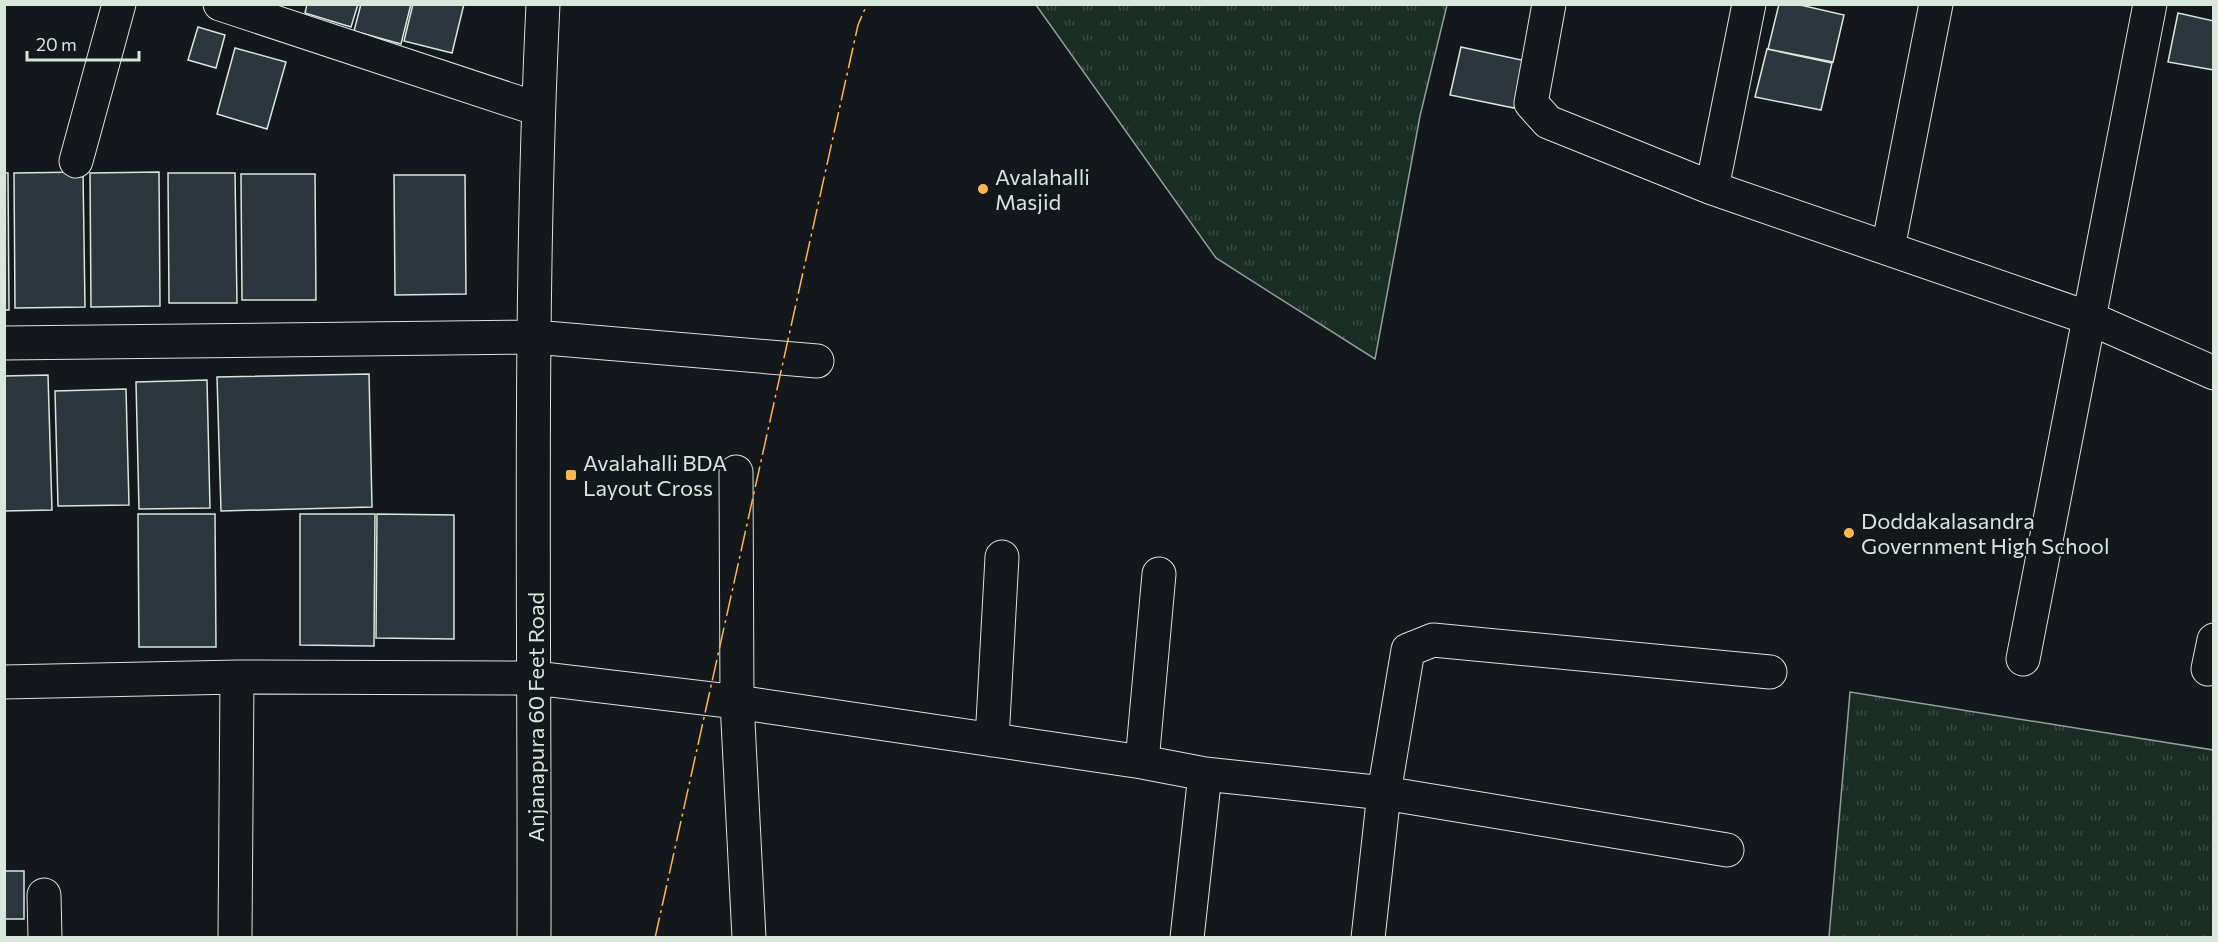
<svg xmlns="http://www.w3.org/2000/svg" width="2218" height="942" font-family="Commissioner,sans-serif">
  <defs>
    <pattern id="grass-tufts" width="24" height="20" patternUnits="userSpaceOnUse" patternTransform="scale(1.5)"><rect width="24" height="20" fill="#1a2d24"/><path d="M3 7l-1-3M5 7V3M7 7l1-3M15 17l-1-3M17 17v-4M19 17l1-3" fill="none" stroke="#3b4b43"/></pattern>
  </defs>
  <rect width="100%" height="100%" fill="#14181c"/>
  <path fill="url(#grass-tufts)" stroke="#939e99" stroke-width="1.5" d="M1036,5h411l-27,111 -45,243 -159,-101z
    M1850,692l363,58v187h-384z"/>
  <path fill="#2c363c" stroke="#d8e6dc" stroke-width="1.5" d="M307,4h51l-7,23 -46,-14z
    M361,4h50l-10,40 -47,-13z
    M413,4h51l-12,49 -48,-12z
    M1779,4h17l48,11 -11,47 -65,-13z
    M2178,13l36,8v49l-46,-8z
    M198,27l27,8 -9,33 -28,-8z
    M1461,47l65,14 -12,47 -64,-13z
    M235,48l51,14 -19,67 -50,-15z
    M1767,49l65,14 -11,47 -66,-13z
    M83,172l2,135 -70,1 -1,-135z
    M159,172l1,134 -69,1 -1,-134z
    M4,173h4l1,137h-5z
    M168,173h67l2,130h-68z
    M241,174h74l1,126h-74z
    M394,175h71l1,119 -71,1z
    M369,374l3,133 -151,4 -4,-134z
    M48,375l4,135 -48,1v-135z
    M207,380l3,128 -71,1 -3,-127z
    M126,389l3,116 -71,1 -3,-115z
    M138,514h77l1,133h-77z
    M300,514h75l-1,132 -74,-1z
    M377,514l77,1v124l-78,-1z
    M4,871h20v48h-20z"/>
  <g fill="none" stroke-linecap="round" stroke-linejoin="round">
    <defs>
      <path id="minor" d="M220,4l318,105
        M1549,4l-18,99 17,19 164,66
        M1749,4l-37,184 377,130 125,55
        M76,161l43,-157
        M1888,248l48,-244
        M4,343l530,-6 283,24
        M736,472l1,230 12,236
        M2023,659l127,-655
        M2208,669l6,-29
        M4,682l233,-5 298,1 202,24 405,60 63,12 179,19 343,57
        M992,740l10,-183
        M1142,762l17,-188
        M44,895l1,43
        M235,938l2,-261
        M534,938c1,-311 -6,-623 9,-934
        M1187,938l18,-164
        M1368,938l16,-145 24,-143 25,-10 337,32"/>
    </defs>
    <use href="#minor" stroke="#d8e6dc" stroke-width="35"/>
    <use href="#minor" stroke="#14181c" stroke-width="33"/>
    <path stroke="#ffb74d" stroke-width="1.5" stroke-dasharray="21 4.5 3 4.5" stroke-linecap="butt" d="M655,938l203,-913 9,-21"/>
  </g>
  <g fill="#ffb74d" stroke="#14181c" stroke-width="2">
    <circle cx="983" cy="189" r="6"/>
    <rect x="565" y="469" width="12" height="12" rx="3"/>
    <circle cx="1849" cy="533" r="6"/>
  </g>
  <g text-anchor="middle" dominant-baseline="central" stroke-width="4.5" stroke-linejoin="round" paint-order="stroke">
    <g font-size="22" fill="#d8e6dc" stroke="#14181c" text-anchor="start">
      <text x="995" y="176">Avalahalli<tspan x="995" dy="25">Masjid</tspan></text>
      <text x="583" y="462">Avalahalli BDA<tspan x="583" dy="25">Layout Cross</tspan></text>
      <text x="1861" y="520">Doddakalasandra<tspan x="1861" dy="25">Government High School</tspan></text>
    </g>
    <g font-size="22" fill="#d8e6dc" stroke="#14181c">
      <text transform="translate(535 717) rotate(-90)">Anjanapura 60 Feet Road</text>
    </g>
  </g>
  <rect width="2218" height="942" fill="none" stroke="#d8e6dc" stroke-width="12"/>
  <path d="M27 51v9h112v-9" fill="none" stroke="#d8e6dc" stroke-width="3"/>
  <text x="36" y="51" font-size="18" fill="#d8e6dc" stroke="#14181c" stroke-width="4.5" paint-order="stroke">20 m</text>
</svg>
